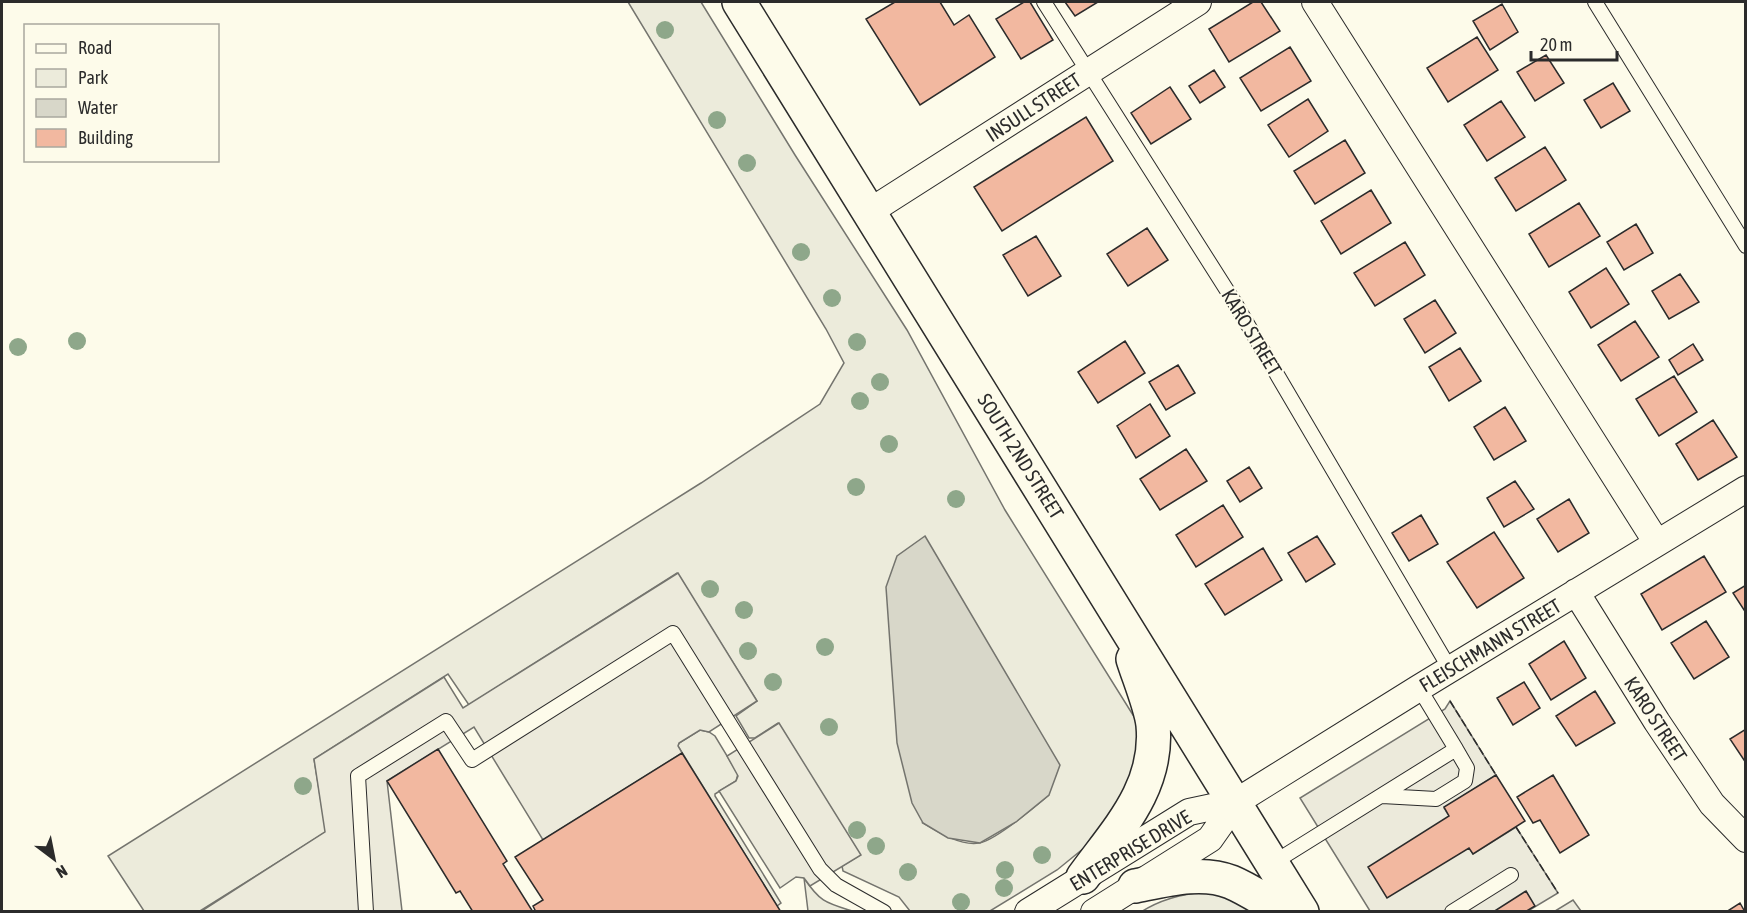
<svg xmlns="http://www.w3.org/2000/svg" width="1747" height="913" font-family="'Asap Condensed',sans-serif">
  <rect width="100%" height="100%" fill="#fdfbea"/>
  <path fill="#ecebdb" stroke="#74746e" stroke-width="1.5" fill-rule="evenodd" d="M628,2h73l94,153 112,175 98,180 133,213v55l-54,70 -27,22 -67,41h-80l-11,-14 -56,-26 -1,-5 18,-11 -82,-132 -23,15h-6l-13,-22 21,-15 -80,-128 -208,132 -21,-31 -134,85 12,73 -126,79h-56l-36,-55 593,-373 119,-79 24,-41 -18,-34zM1049,795c-13,11 -55,46 -70,48 -19,3 -41,-11 -56,-20z
    M700,730l9,2 6,4 23,38 -2,7 -21,13v2l66,107 -4,3 -99,-160 1,-3z
    M804,878c16,24 22,25 48,33h-44z
    M1205,892l16,3 35,17h-115c20,-13 40,-18 64,-20z"/>
  <path fill="#eceadb" stroke="#74746e" stroke-width="1.5" d="M678,573l79,128 -48,31 -9,-2 -21,13 -1,3 4,7 -139,87 -69,-113 -87,54 15,130 -202,1 125,-80 -11,-73 130,-82 19,31z
    M1450,701l46,74 -52,33 29,46 43,-27 42,66 -30,18h-158l-70,-113 145,-89z
    M779,723l82,132 -51,31 -6,-8 -8,-1 -16,11 -61,-97 17,-10 2,-5 -11,-20z
    M1573,900l8,11h-26z"/>
  <path fill="#d8d7c9" stroke="#74746e" stroke-width="1.5" d="M925,536l135,229 -11,30 -33,27 -36,21 -32,-5 -25,-15 -11,-20 -15,-60 -11,-156 11,-31z"/>
  <path fill="#f2b8a0" stroke="#2b2b2b" stroke-width="1.5" d="M895,2h45l14,23 15,-10 26,42 -75,48 -54,-86z
    M1024,2h6l23,38 -32,19 -25,-40z
    M1065,2h33l-23,14z
    M1253,2h8l19,29 -51,31 -20,-33z
    M1502,4l16,28 -28,18 -17,-29z
    M1477,37l21,33 -50,32 -21,-34z
    M1290,47l21,34 -50,30 -21,-33z
    M1546,55l18,28 -29,18 -18,-29z
    M1214,70l11,17 -25,16 -11,-17z
    M1613,83l17,28 -29,17 -17,-28z
    M1170,87l21,32 -40,25 -20,-31z
    M1308,99l20,32 -39,26 -21,-32z
    M1501,101l24,36 -38,24 -23,-36z
    M1086,117l27,44 -111,70 -28,-44z
    M1345,140l20,33 -50,31 -21,-33z
    M1545,147l21,33 -50,31 -21,-33z
    M1371,190l20,33 -50,31 -20,-33z
    M1579,203l21,33 -51,31 -20,-33z
    M1636,224l17,29 -29,17 -17,-28z
    M1147,228l21,32 -40,26 -21,-32z
    M1036,236l25,40 -33,20 -25,-41z
    M1405,242l20,33 -50,31 -21,-33z
    M1606,268l23,36 -38,24 -22,-36z
    M1680,274l19,28 -30,17 -17,-28z
    M1435,300l21,33 -31,20 -21,-34z
    M1635,321l24,36 -38,24 -23,-36z
    M1125,341l20,32 -47,30 -20,-31z
    M1693,344l10,16 -25,15 -9,-15z
    M1460,348l21,33 -32,20 -20,-34z
    M1178,365l17,28 -29,17 -17,-28z
    M1674,376l23,36 -38,24 -23,-37z
    M1150,404l20,32 -34,22 -19,-32z
    M1505,407l21,34 -32,19 -20,-33z
    M1713,420l24,37 -39,23 -22,-36z
    M1186,449l21,32 -47,29 -20,-31z
    M1249,467l13,21 -22,14 -13,-21z
    M1515,481l19,28 -30,18 -17,-29z
    M1569,499l20,34 -31,19 -21,-33z
    M1223,505l20,32 -47,30 -20,-32z
    M1421,515l17,29 -29,17 -17,-28z
    M1494,532l30,46 -47,30 -30,-46z
    M1317,536l18,28 -29,18 -18,-29z
    M1263,548l19,32 -57,35 -20,-31z
    M1704,556l22,36 -64,38 -21,-36z
    M1746,585v28l-13,-20z
    M1706,621l23,36 -35,22 -23,-36z
    M1564,641l22,37 -35,22 -22,-36z
    M1524,682l16,26 -27,17 -16,-27z
    M1595,691l20,32 -39,23 -20,-30z
    M1746,729v34l-16,-24z
    M438,749l69,112 -4,3 30,48h-60l-13,-21 -4,2 -69,-112z
    M682,753l99,159h-245l-3,-6 10,-6 -28,-43z
    M1496,775l29,46 -52,33 -4,-6 -82,50 -19,-31 81,-51 -5,-9z
    M1553,775l36,60 -29,18 -20,-33 -7,3 -16,-26z
    M1526,891l9,15 -10,6h-32z
    M1740,903l5,9h-19z"/>
  <g fill="none" stroke-linecap="round" stroke-linejoin="round">
    <defs>
      <path id="lane" d="M1044,2l191,301 215,366
        M1595,2l151,244
        M1382,796l54,3 29,-18 2,-13 -11,-19
        M1273,863l183,-114 -37,-61
        M366,912l-8,-136 88,-55 26,39 201,-127 147,236 16,16 48,27
        M1452,912l59,-37"/>
      <path id="street" d="M1315,2l342,541
        M869,212l329,-210
        M1576,592l81,130 55,82 34,35
        M1028,912l161,-100 47,-10 183,-114 327,-199
        M1094,912l116,-73 26,-37"/>
      <path id="secondary" d="M739,2l563,910
        M1083,877c34,-47 76,-89 70,-152 -2,-18 -14,-47 -20,-66
        M1135,886c30,-6 67,-16 96,-4 19,8 36,20 53,30"/>
    </defs>
    <use href="#lane" stroke="#2b2b2b" stroke-width="16"/>
    <use href="#street" stroke="#2b2b2b" stroke-width="28"/>
    <use href="#secondary" stroke="#2b2b2b" stroke-width="36"/>
    <use href="#lane" stroke="#fdfbea" stroke-width="14"/>
    <use href="#street" stroke="#fdfbea" stroke-width="26"/>
    <use href="#secondary" stroke="#fdfbea" stroke-width="33"/>
    <path stroke="#2b2b2b" stroke-width="1.5" stroke-dasharray="8 3" stroke-linecap="butt" d="M1450,701l46,74
      M1516,827l42,66"/>
  </g>
  <g fill="#8ea78a">
    <circle cx="665" cy="30" r="9"/>
    <circle cx="717" cy="120" r="9"/>
    <circle cx="747" cy="163" r="9"/>
    <circle cx="801" cy="252" r="9"/>
    <circle cx="832" cy="298" r="9"/>
    <circle cx="77" cy="341" r="9"/>
    <circle cx="857" cy="342" r="9"/>
    <circle cx="18" cy="347" r="9"/>
    <circle cx="880" cy="382" r="9"/>
    <circle cx="860" cy="401" r="9"/>
    <circle cx="889" cy="444" r="9"/>
    <circle cx="856" cy="487" r="9"/>
    <circle cx="956" cy="499" r="9"/>
    <circle cx="710" cy="589" r="9"/>
    <circle cx="744" cy="610" r="9"/>
    <circle cx="825" cy="647" r="9"/>
    <circle cx="748" cy="651" r="9"/>
    <circle cx="773" cy="682" r="9"/>
    <circle cx="829" cy="727" r="9"/>
    <circle cx="303" cy="786" r="9"/>
    <circle cx="857" cy="830" r="9"/>
    <circle cx="876" cy="846" r="9"/>
    <circle cx="1042" cy="855" r="9"/>
    <circle cx="1005" cy="870" r="9"/>
    <circle cx="908" cy="872" r="9"/>
    <circle cx="1004" cy="888" r="9"/>
    <circle cx="961" cy="902" r="9"/>
  </g>
  <g text-anchor="middle" dominant-baseline="central" stroke-width="4.5" stroke-linejoin="round" paint-order="stroke">
    <g font-size="20" fill="#2b2b2b" stroke="#fdfbea">
      <text transform="translate(1033 107) rotate(-33)">INSULL STREET</text>
      <text transform="translate(1252 332) rotate(59)">KARO STREET</text>
      <text transform="translate(1021 456) rotate(58)">SOUTH 2ND STREET</text>
      <text transform="translate(1490 645) rotate(-31)">FLEISCHMANN STREET</text>
      <text transform="translate(1656 719) rotate(57)">KARO STREET</text>
      <text transform="translate(1130 850) rotate(-31)">ENTERPRISE DRIVE</text>
    </g>
  </g>
  <rect width="1747" height="913" fill="none" stroke="#2b2b2b" stroke-width="6"/>
  <rect x="24" y="24" width="195" height="138" fill="#fdfbea" stroke="#a9a89e" stroke-width="1.5"/>
  <rect x="36" y="44" width="30" height="9" fill="#fdfbea" stroke="#a9a89e" stroke-width="1.5"/>
  <text x="78" y="54" font-size="18" fill="#2b2b2b">Road</text>
  <rect x="36" y="69" width="30" height="18" fill="#ecebdb" stroke="#a9a89e" stroke-width="1.5"/>
  <text x="78" y="84" font-size="18" fill="#2b2b2b">Park</text>
  <rect x="36" y="99" width="30" height="18" fill="#d8d7c9" stroke="#a9a89e" stroke-width="1.5"/>
  <text x="78" y="114" font-size="18" fill="#2b2b2b">Water</text>
  <rect x="36" y="129" width="30" height="18" fill="#f2b8a0" stroke="#a9a89e" stroke-width="1.5"/>
  <text x="78" y="144" font-size="18" fill="#2b2b2b">Building</text>
  <g transform="translate(54 859) rotate(148)" stroke="#fdfbea" stroke-width="4.5" paint-order="stroke">
  <path d="M0-4.5L10 22L0 15L-10 22Z" fill="#2b2b2b"/>
  <text y="-9" font-size="16" font-weight="bold" text-anchor="middle" fill="#2b2b2b">N</text>
  </g>
  <path d="M1531 51v9h86v-9" fill="none" stroke="#2b2b2b" stroke-width="3"/>
  <text x="1540" y="51" font-size="18" fill="#2b2b2b" stroke="#fdfbea" stroke-width="4.5" paint-order="stroke">20 m</text>
</svg>
